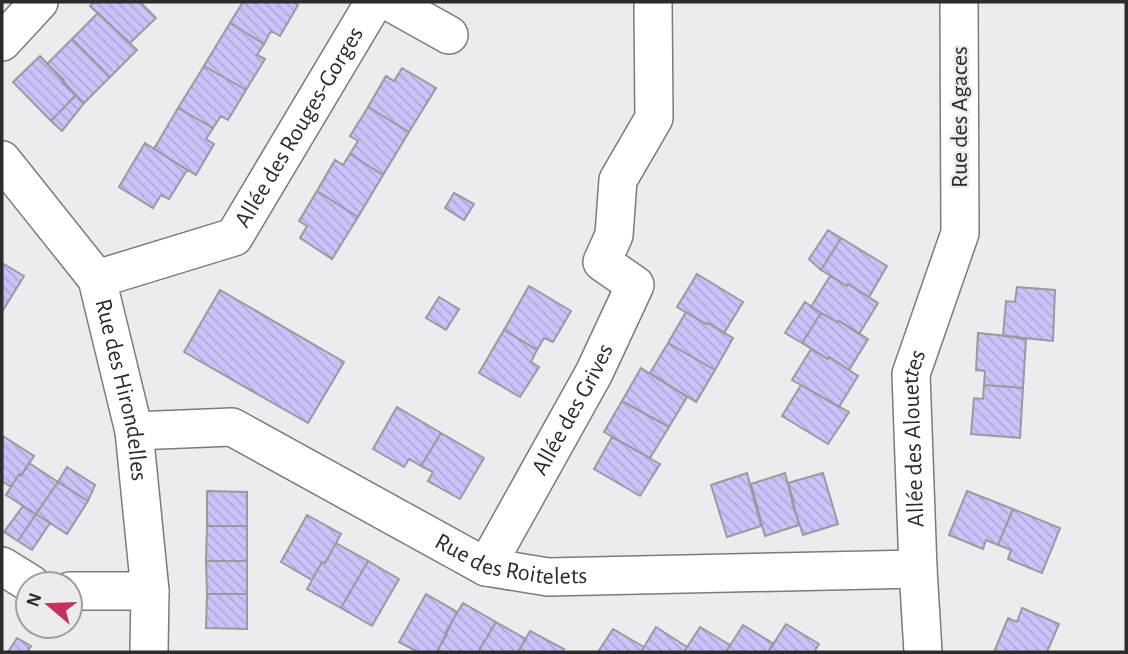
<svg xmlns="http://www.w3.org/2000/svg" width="1128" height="654" font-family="'Alegreya Sans',sans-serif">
  <defs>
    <pattern id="building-back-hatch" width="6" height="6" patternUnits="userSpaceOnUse" patternTransform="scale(1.75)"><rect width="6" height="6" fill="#c8c3f9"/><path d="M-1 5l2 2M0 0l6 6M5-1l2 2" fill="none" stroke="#aca8d6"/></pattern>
  </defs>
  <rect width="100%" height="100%" fill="#ececef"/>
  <path fill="url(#building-back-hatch)" stroke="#9a9a9d" stroke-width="2" d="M95,2h45l16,16 -26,25 -40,-37z
    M243,2h50l5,3 -18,31 -9,-5 -7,13 -34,-21z
    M98,13l39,37 -27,27 -38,-38z
    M230,23l34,21 -7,11 8,4 -19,31 -42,-24z
    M72,39l38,38 -26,26 -22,-21 2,-2 -17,-16z
    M40,56l36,39 -25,26 -38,-39z
    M204,66l42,24 -18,30 -7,-4 -8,12 -35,-20z
    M402,68l34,20 -27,44 -41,-25 18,-31 8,5z
    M76,95l8,8 -22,28 -11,-10z
    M368,107l41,25 -26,43 -33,-21 8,-13 -8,-5z
    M178,108l35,20 -7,11 8,5 -18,31 -42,-26z
    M145,143l42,27 -18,29 -8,-4 -8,13 -34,-21z
    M350,154l33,21 -25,42 -41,-26 18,-31 8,5z
    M317,191l41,26 -26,42 -32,-21 7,-12 -8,-5z
    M454,193l20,11 -10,16 -19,-12z
    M828,230l13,8 -20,32 -12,-11z
    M841,238l46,28 -18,31 -21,-13 -1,2 -26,-16z
    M2,263l22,13 -22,36z
    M697,274l46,28 -19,31 -16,-10 -2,1 -29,-17z
    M830,276l17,10 1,-2 30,19 -19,31 -20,-13 -2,1 -26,-15z
    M529,286l42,25 -18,31 -9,-4 -7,12 -33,-20z
    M1017,287l38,3 -2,51 -50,-5 3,-35 9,1z
    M220,290l124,72 -36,61 -124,-71z
    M439,297l20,12 -13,21 -20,-12z
    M805,302l16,11 -19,30 -17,-10z
    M686,312l20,12 2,-1 25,15 -18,32 -47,-27z
    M821,313l16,9 2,-1 29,18 -19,31 -20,-13 -1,2 -26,-16z
    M504,330l33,20 -6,12 8,5 -19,30 -41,-24z
    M978,333l40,4v1l8,1 -3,49 -39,-3 1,-14 -9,-1z
    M668,343l47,27 -19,32 -46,-29z
    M811,349l17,10 1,-2 29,19 -19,31 -47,-27z
    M641,368l46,29 -18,30 -47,-26z
    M801,385l48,27 -21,32 -46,-28z
    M984,385l39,3 -3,50 -49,-4 3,-36 9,1z
    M622,401l47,26 -19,31 -46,-26z
    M397,407l44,26 -20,33 -12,-7 -5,8 -31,-18z
    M441,433l43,25 -24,41 -32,-18 5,-9 -12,-6z
    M3,436l31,20 -13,20 -2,-2 -8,13 -9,-6z
    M612,437l48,27 -20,32 -46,-27z
    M29,463l29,19 -22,32 -30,-19 13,-21 2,2z
    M67,467l28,18 -7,16 -30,-19z
    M747,473l14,53 -34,11 -16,-52z
    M785,473l14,52 -34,11 -14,-52z
    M823,473l15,51 -35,11 -11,-33h2l-6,-19z
    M58,482l30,19 -21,33 -31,-20z
    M207,491l40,1v34h-40z
    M967,491l46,18 -15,36 -12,-5 -3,9 -34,-14z
    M23,506l13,8 -18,27 -14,-9z
    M1013,509l47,19 -18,45 -34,-14 3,-9 -13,-5z
    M36,514l14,9 -18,27 -14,-9z
    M307,515l34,19 -16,29 -3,-1 -10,18 -31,-18z
    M207,526h40v35h-41z
    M336,543l32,18 -27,47 -34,-19 15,-27 3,1z
    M206,561h41v33h-40z
    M368,561l31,18 -27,47 -31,-18z
    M207,594h40v35l-41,-1z
    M426,594l31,18 -20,40h-19l-19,-10z
    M463,603l33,19 -18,30h-39l-2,-1 10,-17 -2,-1z
    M1022,608l37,16 -12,28h-53l14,-34 9,4z
    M496,622l30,17 -8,13h-40z
    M786,624l33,20 -5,8h-46z
    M743,625l31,19 -6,8h-42z
    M656,627l31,20 -3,5h-43z
    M700,627l30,18 -4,7h-42z
    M613,629l31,18 -3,5h-43z
    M530,631l34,18 -2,3h-44z
    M17,638l14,8 -4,6h-19z"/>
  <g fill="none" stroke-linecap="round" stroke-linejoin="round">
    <defs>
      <g id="minor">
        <path d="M390,2l59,33"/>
        <path d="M2,42l37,-40"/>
        <path id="s1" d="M2,160l95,119 37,152 16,160 -1,61"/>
        <path id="s2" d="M97,279l137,-42 140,-235"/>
        <path id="s3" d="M134,431l98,-4 254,140 62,10 370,-8"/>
        <path d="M2,566l29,18"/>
        <path id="s4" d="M486,567l108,-194 41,-88 -33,-23 12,-27 4,-55 36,-62 -1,-116"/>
        <path d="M70,591h80"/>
        <path id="s5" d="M923,652l-5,-83 -7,-195 49,-141 -1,-231"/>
      </g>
    </defs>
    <use href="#minor" stroke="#7b7b7e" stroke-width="40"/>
    <use href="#minor" stroke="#fff" stroke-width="37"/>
  </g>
  <g text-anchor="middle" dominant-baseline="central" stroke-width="5" stroke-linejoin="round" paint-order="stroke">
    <g font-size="24" fill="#2c2c2d" stroke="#ececef">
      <text transform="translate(960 117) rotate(-90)">Rue des Agaces</text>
      <text stroke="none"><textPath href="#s2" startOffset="271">Allée des Rouges-Gorges</textPath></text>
      <text stroke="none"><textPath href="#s1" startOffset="266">Rue des Hirondelles</textPath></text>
      <text stroke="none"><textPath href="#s4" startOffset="180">Allée des Grives</textPath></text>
      <text stroke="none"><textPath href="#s5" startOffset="214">Allée des Alouettes</textPath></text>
      <text stroke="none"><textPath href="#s3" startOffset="411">Rue des Roitelets</textPath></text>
    </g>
  </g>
  <rect width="1128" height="654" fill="none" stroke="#2c2c2d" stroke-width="7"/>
  <g transform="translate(49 605) rotate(289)"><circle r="33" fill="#ececef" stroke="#9f9fa1" stroke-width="2"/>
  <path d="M0-5L12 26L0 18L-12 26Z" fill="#c3335a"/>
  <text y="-10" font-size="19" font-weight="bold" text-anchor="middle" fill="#2c2c2d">N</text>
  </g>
</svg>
